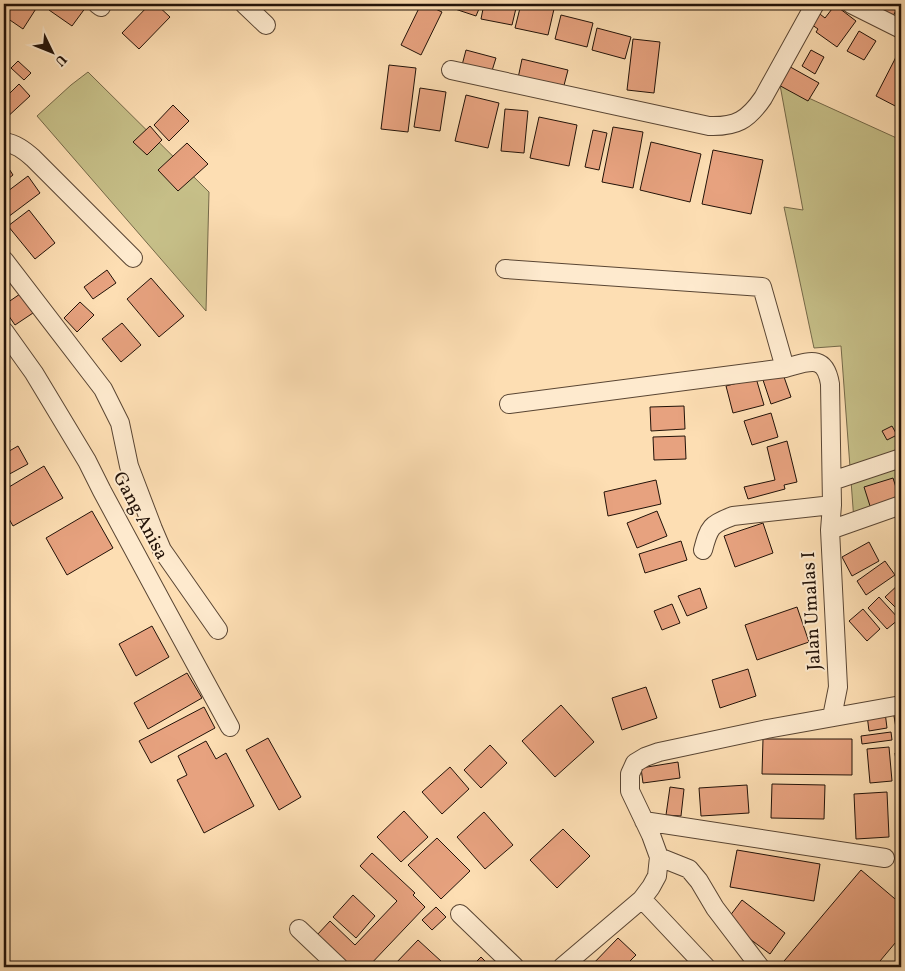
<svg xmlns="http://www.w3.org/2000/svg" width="905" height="971" font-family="Vollkorn,serif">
  <rect width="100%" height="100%" fill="#fddeb3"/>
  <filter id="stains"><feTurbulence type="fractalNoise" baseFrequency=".004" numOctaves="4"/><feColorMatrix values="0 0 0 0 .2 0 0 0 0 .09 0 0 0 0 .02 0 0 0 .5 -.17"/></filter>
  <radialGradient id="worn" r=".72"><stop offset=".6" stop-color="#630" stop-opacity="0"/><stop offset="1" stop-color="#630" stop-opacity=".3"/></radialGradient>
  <path fill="#c6bf88" stroke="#746848" d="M88,72l121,120 -3,119 -169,-195 34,-31z
    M780,85l121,55v362l-47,19 -13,-175 -27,2 -30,-141 19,3z"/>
  <path fill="#e7a27f" stroke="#221208" d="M12,4h27l-16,25 -19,-13z
    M54,4h27l5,3 -14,19 -23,-16z
    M150,4h6l14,13 -31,32 -17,-16z
    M421,4h4l17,8 -21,43 -20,-10z
    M440,4h41l-5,12z
    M484,4h33l-5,21 -31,-6z
    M521,4h9l24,5 -6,26 -33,-7z
    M870,4h18l9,5 -7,12 -23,-12z
    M835,5l21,16 -19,26 -21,-15 2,-3 -10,-7 8,-11 9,7z
    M561,15l32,8 -6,24 -32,-8z
    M597,28l34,9 -6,22 -33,-9z
    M859,31l17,10 -12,19 -17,-9z
    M633,39l27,3 -6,51 -27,-3z
    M466,50l30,8 -6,19 -29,-8z
    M811,50l13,7 -9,17 -13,-8z
    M896,57l5,3v49l-25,-13z
    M522,59l46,11 -6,23 -45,-10z
    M18,61l13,12 -7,7 -13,-12z
    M785,64l34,19 -11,18 -33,-18z
    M389,65l27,3 -8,64 -27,-3z
    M19,84l11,12 -26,24v-21z
    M420,88l26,4 -6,39 -26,-4z
    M466,95l33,8 -11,45 -33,-7z
    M173,105l16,16 -20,20 -15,-16z
    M505,109l23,2 -4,42 -23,-2z
    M539,117l38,8 -8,41 -39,-8z
    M150,126l12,14 -15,15 -14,-13z
    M613,127l30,5 -10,56 -31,-6z
    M593,130l14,3 -8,37 -14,-3z
    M651,142l50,12 -11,48 -50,-12z
    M187,143l21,21 -30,27 -20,-21z
    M713,150l50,10 -12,54 -49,-10z
    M4,161l9,14 -9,7z
    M28,176l12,17 -36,27v-26z
    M29,210l26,33 -20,16 -27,-33z
    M107,270l9,13 -23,16 -9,-12z
    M151,278l33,38 -25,21 -32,-38z
    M20,294l13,19 -18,12 -11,-16v-4z
    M80,302l14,13 -17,17 -13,-14z
    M122,323l19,22 -20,17 -19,-23z
    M783,374l8,23 -20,7 -8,-24z
    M756,378l8,27 -31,8 -7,-27z
    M684,406l1,23 -34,2 -1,-24z
    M771,413l7,24 -26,8 -8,-24z
    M892,426l5,9 -10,5 -5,-9z
    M4,431l6,11 -6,3z
    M685,436l1,23 -32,1 -1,-23z
    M787,441l10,41 -13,3 1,4 -37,10 -4,-12 31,-7 -8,-33z
    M18,446l10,18 -24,13v-23z
    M44,466l19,32 -50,28 -9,-16v-20z
    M893,478l7,22 -29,9 -7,-22z
    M656,480l5,24 -53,12 -4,-24z
    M92,511l21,37 -46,27 -21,-37z
    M657,511l10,25 -30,12 -10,-25z
    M763,523l10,30 -38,14 -11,-31z
    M681,541l6,19 -42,13 -6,-19z
    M869,542l10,19 -27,15 -10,-19z
    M885,561l10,14 -29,20 -9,-14z
    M900,583l1,1v21l-4,4 -12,-12z
    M700,588l7,20 -20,8 -9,-20z
    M879,597l20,22 -12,10 -19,-21z
    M672,604l8,19 -18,7 -8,-19z
    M797,607l12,35 -52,18 -12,-35z
    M863,609l17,20 -13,12 -18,-20z
    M152,626l17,31 -33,19 -17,-32z
    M748,669l8,27 -36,12 -8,-28z
    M187,673l15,25 -54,31 -14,-26z
    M646,687l11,31 -35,12 -10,-32z
    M561,705l33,37 -39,35 -33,-36z
    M204,707l11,21 -64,35 -12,-22z
    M901,708v19l-5,1 -3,-18z
    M885,712l2,16 -18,3 -2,-16z
    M891,732l1,8 -30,4 -1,-8z
    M268,738l33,59 -22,13 -33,-60z
    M763,739h89v36l-90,-1z
    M206,741l10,18 10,-6 28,53 -50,27 -27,-53 10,-5 -9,-19z
    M490,745l17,18 -26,25 -17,-18z
    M889,747l3,34 -22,2 -3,-34z
    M901,752v31h-2l-4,-30z
    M678,762l2,16 -37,5 -2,-15z
    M450,767l19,22 -27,25 -20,-22z
    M772,784l53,1 -1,34 -53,-1z
    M747,785l2,28 -48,3 -2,-28z
    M670,787l14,2 -3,27 -15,-1z
    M887,792l2,45 -33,2 -2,-45z
    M404,811l24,26 -27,25 -24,-25z
    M484,812l29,33 -28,24 -28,-32z
    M563,829l27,27 -33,32 -27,-28z
    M437,838l33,33 -29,28 -33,-34z
    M737,850l83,14 -6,37 -84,-14z
    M372,853l43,40 -2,2 12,12 -57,60h-16l-35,-32 13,-14 25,24 42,-44 -37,-35z
    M861,870l40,34v32l-26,31h-96z
    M353,895l22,21 -19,22 -23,-21z
    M742,900l43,33 -15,21 -44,-33z
    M436,907l10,10 -14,13 -10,-10z
    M618,938l18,17 -12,12h-34z
    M418,940l24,22 -5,5h-41l-2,-2z
    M481,957l10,10h-20z"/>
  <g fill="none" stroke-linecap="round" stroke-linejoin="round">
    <defs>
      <path id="minor" d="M97,4l4,3
        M244,4l22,21
        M851,4l50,25
        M451,70l258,56c27,1 39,-6 54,-28l52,-94
        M4,142c12,2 20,8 29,16l100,100
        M4,260l99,129 17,34 9,43 24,63 9,21 56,80
        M505,269l257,18 23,81
        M4,331l30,42 53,88 15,30 62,115 66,121
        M509,404l276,-36c23,-6 40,-15 45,16l2,121 -2,25 8,157 -6,30
        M832,481l69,-23
        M830,530l71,-25
        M703,550c6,-23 8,-26 30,-34l99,-11
        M644,821l241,37
        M659,857l30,12 10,12 16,27 45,59
        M642,899l64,68
        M460,914l55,53
        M299,929l40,38
        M562,967l80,-68 9,-12 6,-11 2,-19 -8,-22 -21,-44v-17l5,-11 10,-6 14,-5 108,-23 134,-24"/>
    </defs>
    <use href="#minor" stroke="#594533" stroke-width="20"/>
    <use href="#minor" stroke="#feeace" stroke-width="18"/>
  </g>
  <g text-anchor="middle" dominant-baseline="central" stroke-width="4" stroke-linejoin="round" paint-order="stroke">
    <g font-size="19" fill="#221208" stroke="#feeace">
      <text transform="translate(140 516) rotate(62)">Gang Anisa</text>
      <text transform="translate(812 611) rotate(-93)">Jalan Umalas I</text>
    </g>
  </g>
  <rect width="905" height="971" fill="none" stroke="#fddeb3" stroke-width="20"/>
  <rect x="5" y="5" width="895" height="961" fill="none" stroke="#221208" stroke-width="2.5"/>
  <rect x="10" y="10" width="885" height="951" fill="none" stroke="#221208"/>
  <g transform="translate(52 52) rotate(133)" stroke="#feeace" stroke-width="4" paint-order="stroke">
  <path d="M0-4L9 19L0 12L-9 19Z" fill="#221208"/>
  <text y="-8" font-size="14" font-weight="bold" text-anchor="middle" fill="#221208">U</text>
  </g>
  <rect width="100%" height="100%" filter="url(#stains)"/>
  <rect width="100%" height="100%" fill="url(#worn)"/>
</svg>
